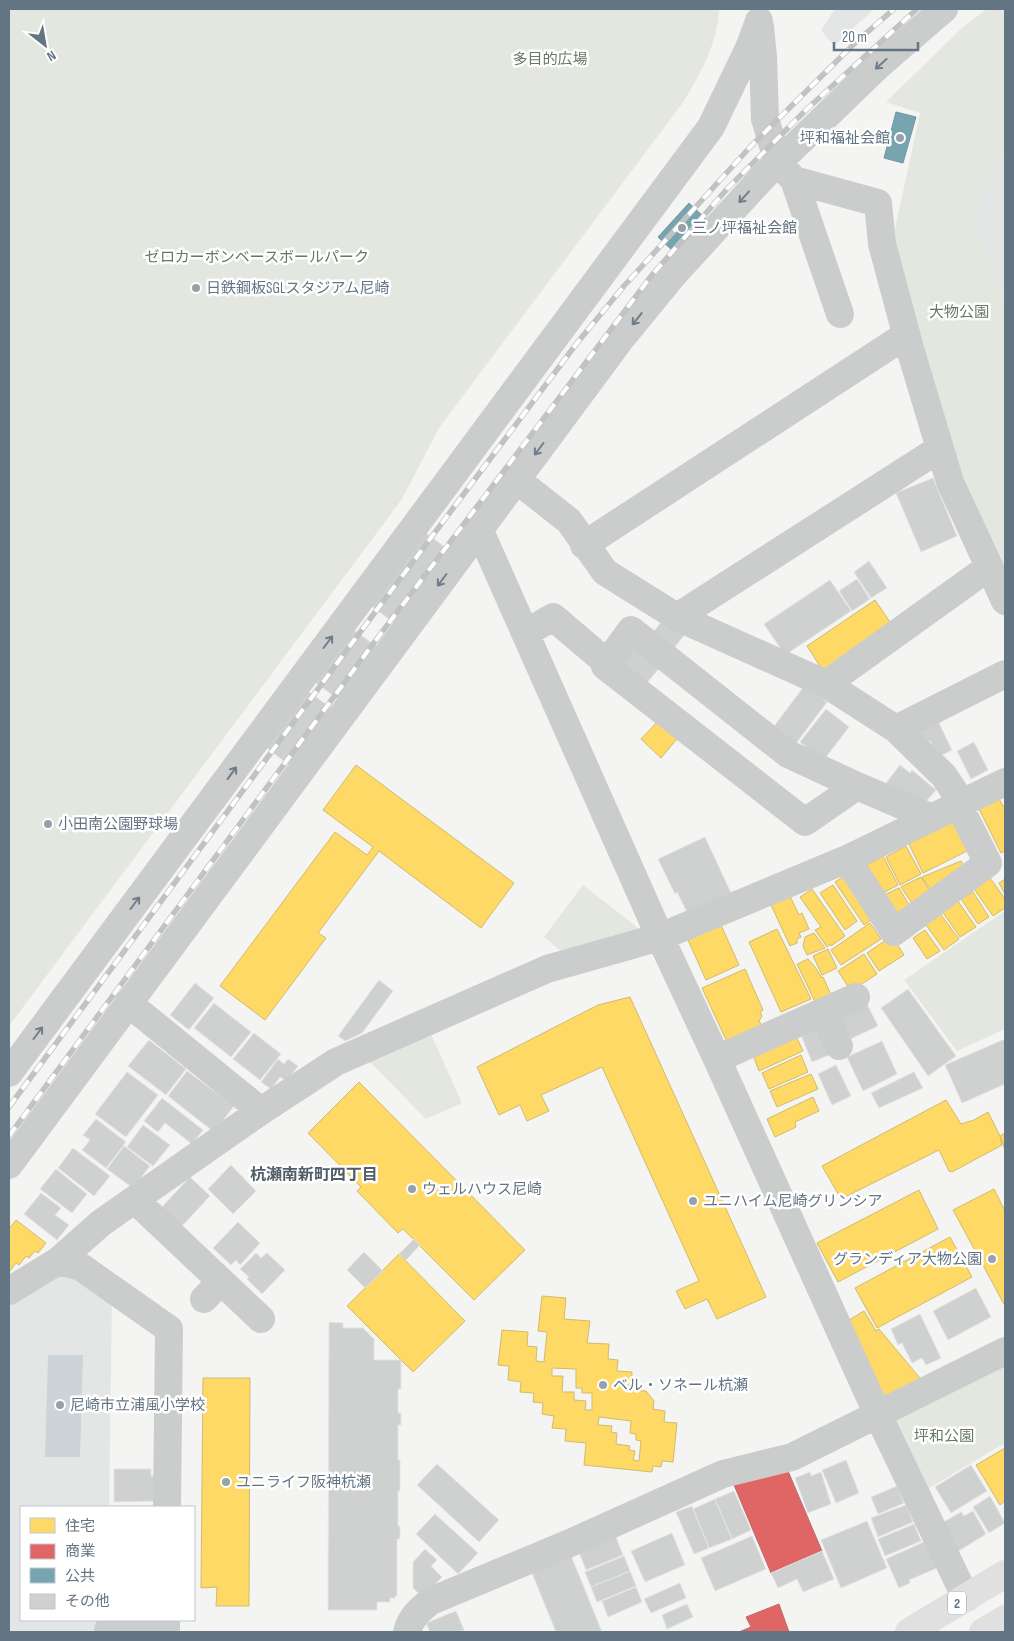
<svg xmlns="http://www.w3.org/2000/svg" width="1014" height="1641" font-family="'Sofia Sans Condensed','Noto Sans JP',sans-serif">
  <rect width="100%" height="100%" fill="#f4f4f2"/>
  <path fill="#e4e6e5" d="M835,9h39l-40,37 -13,-16z
    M1005,150v154l-32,-90z
    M51,1276l29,2 32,24 -3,205h-88v113h86l1,12h-99v-329z"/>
  <path fill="#e4e7e0" d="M9,9h710c-1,33 -18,64 -35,92l-245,327 -37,71 -393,527z
    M987,9h18v141l-32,64 32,90v271l-41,-89 -72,-243 28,-130 -34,-11 76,-74z
    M583,885l54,42v4l-74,22 -19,-16z
    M1005,911v118l-48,22 -53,-71z
    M430,1032l32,71 -36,16 -59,-60z
    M1005,1363v80l-79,47 -31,-71z"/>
  <path fill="#ccd4d7" d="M48,1355h35l-3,102h-35z"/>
  <path fill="#ffd966" stroke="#d0bb6f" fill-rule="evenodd" d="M875,600l17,25 -69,46 -16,-25z
    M661,718l20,16 -20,24 -20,-19z
    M356,765l158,118 -33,45 -102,-77 -61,82 8,5 -61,82 -45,-34 115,-154 32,23 6,-8 -50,-37z
    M998,797l5,9 2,-1v46l-4,2 -23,-46z
    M954,818l15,32 -46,23 -14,-29z
    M906,846l15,28 -21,11 -14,-28z
    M883,856l15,29 -19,10 -18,-27z
    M961,861l7,10 -34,23 -12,-17z
    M849,873l28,43 -13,9 -29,-43z
    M988,875l17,24v9l-12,8 -21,-30z
    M921,877l12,19 -18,12 -14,-21z
    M1005,879v15l-6,-11z
    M833,885l24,36 -12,9 -25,-37z
    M899,888l13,22 -6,5 -15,-2 -9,-17z
    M812,889l33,47 -14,10 -1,-2 -3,3 -12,-17 6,-3 -21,-30z
    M973,892l16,25 -11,7 -17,-25z
    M790,896l9,19 3,-2 7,16 -10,4 2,4 -4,2v4l-7,3 -19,-41z
    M955,897l21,30 -16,10 -21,-30z
    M936,908l23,31 -15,11 -23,-32z
    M870,923l11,16 -40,26 -10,-15z
    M721,925l18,40 -33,15 -18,-40z
    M777,929l34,70 -30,13 -32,-70z
    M925,930l15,21 -13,8 -14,-21z
    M814,933l11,15 -18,7 -4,-9 2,-9z
    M892,936l12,19 -25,16 -12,-18z
    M828,949l9,19 -15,7 -9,-19z
    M864,954l13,20 -26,17 -13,-20z
    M808,959l7,8 7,11 1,-1 10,22 -16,7 -20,-42z
    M745,969l18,41 -3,2 2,4 -3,5 4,7 -35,16 -26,-56z
    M630,997l136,300 -49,22 -10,-20 -22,10 -9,-18 23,-10 -97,-214 -61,28 8,16 -22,10 -7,-16 -21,10 -22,-48 121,-62z
    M796,1036l7,15 -44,20 -6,-16z
    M801,1055l7,17 -39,17 -7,-16z
    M811,1074l7,15 -41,18 -7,-16z
    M359,1082l166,168 -51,50 -71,-71 -5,4 -41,-42 4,-4 -53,-54z
    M813,1097l6,14 -24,11 1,5 -21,10 -8,-18z
    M946,1100l15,24 13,-4 14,-8 12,24 2,9 -50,27 -3,-1 -10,-21 -98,49 -19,-33z
    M1005,1133v17l-5,-14z
    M994,1189l11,22v95l-52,-96z
    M919,1190l19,39 -100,53 -21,-39z
    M16,1220l30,23 -8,10 -3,-2 -6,7 -3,-2 -7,9 -3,-2 -7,9v-43z
    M950,1237l22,40 -95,51 -22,-40z
    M399,1254l66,67 -52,51 -66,-66z
    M542,1296l24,2 -2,21 26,2 -3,22 22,1 -1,15 10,1 -1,11 15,1 -1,18 15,1 8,10 -1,8 12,2 -1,11 13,1 -4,39 -11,-1 -1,6 -8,-1 -1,6 -68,-7 2,-22 -21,-2 1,-12 -14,-1 2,-12 -12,-2 1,-11 -10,-1 1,-9 -14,-1 1,-10 -13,-2 1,-14 -11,-1 4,-35 26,2 -1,14 10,1 -1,14 8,1 3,-30 -9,-1zM552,1368l24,1v19h6v5h10v17h-7l1,-9 -12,-1v-8h-12l1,-16h-11zM599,1417l32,4 -1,12 6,1v6l5,1 -2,20 -6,-1 2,-9 -6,-1 1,-4 -14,-2 1,-11 -6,-1 1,-6 -14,-1z
    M864,1311l12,20 3,-2 45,54 -39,19 -36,-82z
    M203,1378h47l-1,228h-33l1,-19 -16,1z
    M1005,1448v53l-5,4 -24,-40z"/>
  <path fill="#e06666" stroke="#ba6a6f" d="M788,1471l34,80 -51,22 -37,-88z
    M779,1604l10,28h-50l12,-5 -5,-10z"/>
  <path fill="#76a5af" stroke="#7096a2" d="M896,112l20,5 -13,46 -19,-5z
    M689,203l17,16 -30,35 -18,-17z"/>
  <path fill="#cfd0d0" stroke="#e3e3e2" d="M933,478l24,58 -36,16 -25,-59z
    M422,530l28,21 -56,72 -28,-21z
    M869,561l18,27 -16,10 -17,-26z
    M857,579l13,20 -18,12 -13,-20z
    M830,580l21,31 -66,44 -21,-31z
    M662,621l23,13 -17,22 -21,-16z
    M351,628l26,19 -39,52 -26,-19z
    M634,637l31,24 -24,29 -30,-24z
    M805,685l22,17 -36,48 -22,-17z
    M305,689l26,19 -42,57 -26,-20z
    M826,709l23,18 -26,34 -23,-19z
    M937,719l15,31 -14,7 -8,-16 -7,4 -8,-16z
    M974,742l14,28 -17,9 -14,-28z
    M900,765l10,8 2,-3 24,20 -13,15 -8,1 -29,-23z
    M705,837l26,56 -43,21 -11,-22 -2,2 -17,-35z
    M379,980l14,11 -31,42 -17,8 -7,-5z
    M195,983l19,15 -25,32 -19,-15z
    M908,989l48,67 -28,20 -47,-68z
    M866,1002l12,24 -32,15 -11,-23z
    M214,1003l37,29 -20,25 -37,-29z
    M816,1024l13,31 -17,7 -13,-32z
    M254,1033l27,21 -21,26 -27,-21z
    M1005,1039v45l-43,19 -17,-38z
    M149,1040l37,29 -20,26 -38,-29z
    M882,1041l15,33 -34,17 -16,-34z
    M278,1059l6,5 4,-5 10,7 -11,15 -7,-4 -9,12 -10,-7z
    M836,1065l15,31 -19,9 -14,-31z
    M187,1071l47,35 -20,26 -46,-36z
    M127,1072l31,23 -32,42 -31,-23z
    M914,1072l9,16 -44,20 -8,-15z
    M162,1098l41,32 -11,14 -27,-21 -7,9 -14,-11z
    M96,1119l30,23 -20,26 -24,-18 8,-10 -7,-5z
    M143,1125l27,20 -17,21 -26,-19z
    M124,1146l26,20 -17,22 -26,-19z
    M73,1148l37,28 -16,20 -36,-28z
    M231,1165l25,26 -23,23 -25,-25z
    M56,1169l31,25 -15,19 -32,-24z
    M190,1177l20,19 -29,31 -20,-19z
    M41,1193l20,15 -6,7 14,10 -12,15 -33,-26z
    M238,1222l22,21 -20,22 -4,-5 -5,5 -18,-17z
    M414,1239l6,6 -14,15 -7,-6z
    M364,1252l19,19 -18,17 -18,-18z
    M256,1253l5,5 6,-5 18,17 -23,24 -15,-15 2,-2 -9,-8z
    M976,1288l15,29 -43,23 -15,-29z
    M920,1314l21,44 -15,7 -4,-7 -10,5 -10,-20 -4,2 -7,-16z
    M329,1322l14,1v5h20l11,11v21h27v29h-3v24h3v12h-3v35h2v31h-2v35h2v13h-3v57h-2v2h-5v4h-13v8h-49z
    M846,1460l13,33 -23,10 -14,-33z
    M437,1464l62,56 -20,22 -62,-57z
    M971,1465l16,26 -36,22 -16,-26z
    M114,1469h37v7h7v25l-44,1z
    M810,1472l1,4 10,-4 10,32 -23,9 -13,-35z
    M897,1486l7,17 -26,11 -7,-17z
    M734,1491l17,39 -19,9 -17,-40z
    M990,1496l15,27 -16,10 -16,-26z
    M715,1499l17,40 -23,9 -16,-39z
    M906,1505l7,17 -35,15 -7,-19z
    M692,1506l17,42 -15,6 -18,-42z
    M973,1511l13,23 -29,18 -15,-29 19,-11 3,4z
    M435,1514l43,39 -20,21 -42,-40z
    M867,1521l20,47 -46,20 -20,-48z
    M914,1524l7,17 -36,15 -7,-17z
    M614,1532l9,23 -37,15 -9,-23z
    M672,1533l13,32 -40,17 -14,-31z
    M752,1536l14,33 -51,22 -14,-33z
    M926,1541l11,27 -28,12 1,3 -11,5 -13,-29z
    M425,1549l12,11 -6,6 11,11 -19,20 -10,-9v-26z
    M822,1551l12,28 -31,13 -6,-13 -19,9 -7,-15z
    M570,1553l32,79h-46l-26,-64z
    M624,1556l6,15 -39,16 -6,-15z
    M630,1571l6,15 -39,16 -6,-15z
    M680,1583l6,15 -35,15 -7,-14z
    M636,1587l6,15 -34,15 -6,-16z
    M687,1604l6,13 -26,12 -5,-14z
    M456,1611l8,19 -6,2h-28l-4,-9z"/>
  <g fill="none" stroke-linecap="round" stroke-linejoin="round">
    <path stroke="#cbcdcd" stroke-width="28" d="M760,27l3,30 2,62 13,43 16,18 84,23 4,41 29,108 39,130 55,119
      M794,180l46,134
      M517,480l52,41 36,51 72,45 149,67 70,45 48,47 18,27
      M479,529l181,408 57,122 161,356 88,183
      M584,545l322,-210
      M677,617l262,-168
      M526,633l27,-16 54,46 -2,3 200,156 52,-36
      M607,663l24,-33 157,124 69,32 75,32
      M826,684l163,-117
      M896,729l109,-55
      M847,859l47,73 94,-69 -30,-59
      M128,1003l133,108
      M823,1012l16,34
      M717,1059l139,-62
      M9,1073l702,-946 38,-79 10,-27
      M9,1165l611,-825 54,-66 89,-97 116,-112 65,-56
      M135,1200l126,119
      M58,1261l23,6 88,62 -2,178
      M9,1291l49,-30 43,-38 160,-112 75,-49 211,-93 113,-32 187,-78 158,-77
      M204,1299l17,-18
      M108,1630l36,2
      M166,1632v-12
      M407,1632c4,-15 12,-22 24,-31l139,-58 153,-69 69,-17 213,-106"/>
    <path stroke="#e0e0e0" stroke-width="28" d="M909,1632l96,-58
      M983,1632l22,-13"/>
    <defs>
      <path id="rail" d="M9,1107l343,-464 225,-300 47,-57 127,-140 105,-104 38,-33
        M9,1136l358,-484 285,-377 75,-86 80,-80 110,-100"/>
    </defs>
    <use href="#rail" stroke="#c1c3c3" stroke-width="5.5"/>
    <use href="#rail" stroke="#fff" stroke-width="4" stroke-dasharray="11" stroke-linecap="butt"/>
  </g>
  <defs><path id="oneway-shaft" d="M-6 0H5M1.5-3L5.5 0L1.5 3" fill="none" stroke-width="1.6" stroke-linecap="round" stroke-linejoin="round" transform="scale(1.25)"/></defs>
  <g stroke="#6d7d8a">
    <use href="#oneway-shaft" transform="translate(881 64) rotate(138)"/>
    <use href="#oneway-shaft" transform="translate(744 197) rotate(132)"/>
    <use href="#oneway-shaft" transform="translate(637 319) rotate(129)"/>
    <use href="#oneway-shaft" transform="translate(539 449) rotate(127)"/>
    <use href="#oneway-shaft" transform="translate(442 580) rotate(127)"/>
    <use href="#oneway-shaft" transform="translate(328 642) rotate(-53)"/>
    <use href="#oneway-shaft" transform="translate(232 773) rotate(-54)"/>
    <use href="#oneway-shaft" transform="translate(135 903) rotate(-53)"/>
    <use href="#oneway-shaft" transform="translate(38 1033) rotate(-53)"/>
  </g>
  <g fill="#96a1aa" stroke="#fff" stroke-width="2">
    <circle cx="900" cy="138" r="5"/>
    <circle cx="682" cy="228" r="5"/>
    <circle cx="196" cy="288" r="5"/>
    <circle cx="48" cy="824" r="5"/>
    <circle cx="412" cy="1189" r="5"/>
    <circle cx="693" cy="1201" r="5"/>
    <circle cx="992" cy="1259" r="5"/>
    <circle cx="603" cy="1385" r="5"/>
    <circle cx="60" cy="1405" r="5"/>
    <circle cx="226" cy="1482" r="5"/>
  </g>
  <g text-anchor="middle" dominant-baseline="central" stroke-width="5" stroke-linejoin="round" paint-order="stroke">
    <rect fill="#fff" stroke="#929ea8" stroke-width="1" x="948" y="1591.5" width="18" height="23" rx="4"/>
    <g font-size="14" font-weight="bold" fill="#637483">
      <text x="957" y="1603">2</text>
    </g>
    <g font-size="15" fill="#667a62" stroke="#fff">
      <text x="550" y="59">多目的広場</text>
      <text x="257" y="257">ゼロカーボンベースボールパーク</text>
      <text x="959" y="312">大物公園</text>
      <text x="944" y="1436">坪和公園</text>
    </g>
    <g font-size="15" fill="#637483" stroke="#fff" text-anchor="start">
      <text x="890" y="138" text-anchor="end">坪和福祉会館</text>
      <text x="692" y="228">三ノ坪福祉会館</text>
      <text x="206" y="288">日鉄鋼板SGLスタジアム尼崎</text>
      <text x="58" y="824">小田南公園野球場</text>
      <text x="422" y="1189">ウェルハウス尼崎</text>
      <text x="703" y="1201">ユニハイム尼崎グリンシア</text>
      <text x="982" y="1259" text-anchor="end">グランディア大物公園</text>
      <text x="613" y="1385">ベル・ソネール杭瀬</text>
      <text x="70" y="1405">尼崎市立浦風小学校</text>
      <text x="236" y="1482">ユニライフ阪神杭瀬</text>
    </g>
    <g font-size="16" font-weight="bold" fill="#515e68" stroke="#fff">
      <text x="314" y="1175">杭瀬南新町四丁目</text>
    </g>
  </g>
  <rect width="1014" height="1641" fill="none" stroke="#637483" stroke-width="20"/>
  <rect x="20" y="1506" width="175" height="115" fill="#ffffff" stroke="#c1c7cd"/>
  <rect x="30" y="1518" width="25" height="15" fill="#ffd966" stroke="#c1c7cd"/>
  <text x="65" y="1531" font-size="15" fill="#637483">住宅</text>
  <rect x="30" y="1544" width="25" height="15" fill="#e06666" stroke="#c1c7cd"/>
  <text x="65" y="1556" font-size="15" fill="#637483">商業</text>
  <rect x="30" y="1568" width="25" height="15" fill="#76a5af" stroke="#c1c7cd"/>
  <text x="65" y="1581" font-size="15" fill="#637483">公共</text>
  <rect x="30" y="1594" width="25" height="15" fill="#cfd0d0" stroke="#c1c7cd"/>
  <text x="65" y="1606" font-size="15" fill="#637483">その他</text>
  <g transform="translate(45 45) rotate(149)" stroke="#ffffff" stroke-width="4" paint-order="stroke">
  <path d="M0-4L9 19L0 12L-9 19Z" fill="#637483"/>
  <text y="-8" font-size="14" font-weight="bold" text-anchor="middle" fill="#637483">N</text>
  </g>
  <path d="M834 42v8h84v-8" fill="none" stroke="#637483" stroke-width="2.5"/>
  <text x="842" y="42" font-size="15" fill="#637483" stroke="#ffffff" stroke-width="4" paint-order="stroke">20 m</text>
</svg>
